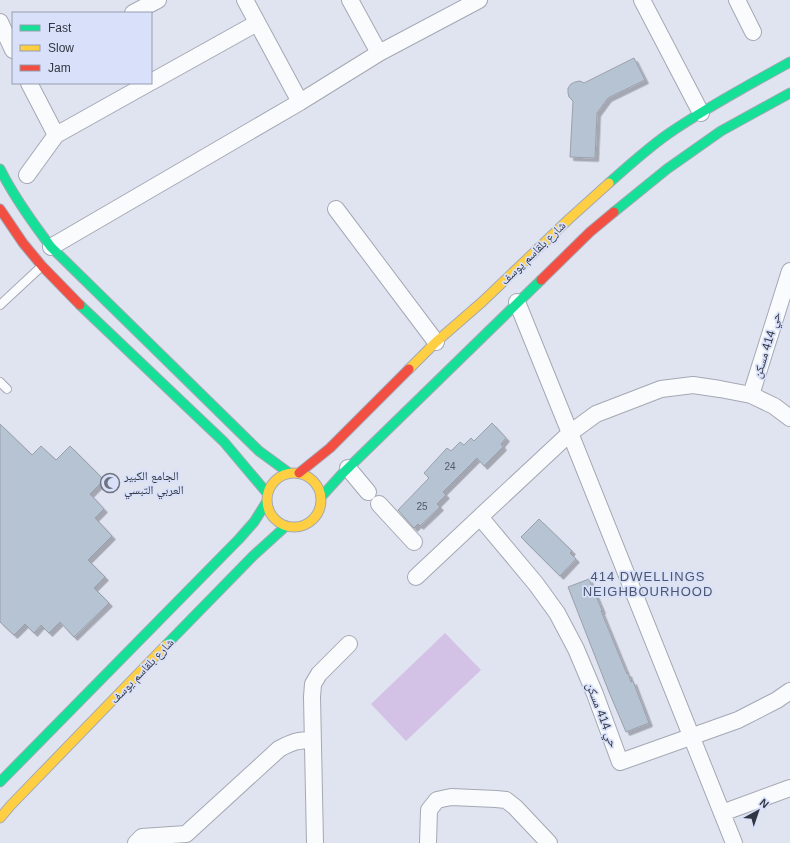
<svg xmlns="http://www.w3.org/2000/svg" width="790" height="843" font-family="Arial,'Noto Naskh Arabic',sans-serif">
  <defs>
    <filter id="shadow"><feDropShadow dx="3.5" dy="3.5" stdDeviation="0" flood-color="#0004"/></filter>
  </defs>
  <rect width="100%" height="100%" fill="#e0e4f1"/>
  <path fill="#d3c2e5" d="M445,633l36,37 -75,71 -35,-37z"/>
  <path fill="#b6c3d3" stroke="#9aa0ab" filter="url(#shadow)" d="M634,58l11,22 -37,18 -11,15 -2,45 -25,-1 3,-56 -4,-4 -1,-4v-5l3,-4 4,-2 5,-1 4,2z
    M492,423l14,15 -5,6 2,3 -19,19 -7,-8 -34,34 3,3 -9,9 3,3 -20,19 -2,-2 -4,4 -16,-18 31,-32 -5,-5 23,-25 4,3 9,-9 4,3 7,-7 3,3z
    M0,424l32,31 9,-9 15,14 14,-14 34,34 -14,14 14,15 -9,9 17,18 -24,24 17,17 -11,11 15,15 -35,34 -14,-15 -11,11 -8,-8 -7,8 -9,-9 -11,11 -14,-13z
    M539,519l33,32 -2,2 6,6 -16,17 -39,-39z
    M589,579l4,10 9,21 -1,1 26,63 1,-1 3,9 2,-1 16,42 -23,9 -17,-40 -41,-105z"/>
  <g fill="none" stroke-linecap="round" stroke-linejoin="round">
    <defs>
      <path id="lane" d="M0,305l42,-39
        M0,382l7,7"/>
      <path id="street" d="M245,0l55,102
        M350,0l29,53
        M642,0l59,113
        M737,0l16,32
        M133,13l25,-13
        M0,22l13,28
        M151,82l106,-59
        M29,83l27,52
        M27,175l29,-40 93,-52
        M336,209l100,133
        M51,247l249,-145 79,-49 100,-53
        M517,302l53,131 164,410
        M751,395l39,-124
        M790,418l-16,-12 -23,-11 -31,-6 -27,-4 -32,4 -65,25 -26,19 -90,84 56,67 21,29 19,36 19,45 25,68 118,-42 39,-20 13,-9
        M348,468l20,24
        M379,504l35,38
        M416,577l64,-60
        M722,813l68,-25
        M136,843l6,-6 44,-3 93,-85c13,-7 18,-9 34,-9
        M315,843l-3,-146 1,-13 6,-10 30,-30
        M428,843l1,-33 8,-10 14,-3 45,2 10,1 9,7 34,36"/>
      <path id="fast" d="M0,169c14,28 32,53 51,78l208,204 30,22
        M609,183c19,-17 39,-35 59,-49 39,-27 81,-49 122,-72
        M614,212l53,-43 54,-38 69,-38
        M80,305l144,137 43,51
        M321,497l20,-22 200,-195
        M166,645l87,-89 33,-30
        M0,782l239,-243 15,-17 12,-19"/>
      <path id="slow" d="M409,369l27,-27 46,-40 87,-83 40,-36
        M267 500a27 27 0 1 1 54 0a27 27 0 1 1-54 0Z
        M0,818l11,-13 155,-160"/>
      <path id="jam" d="M0,209l23,34 19,23 38,39
        M541,280l49,-48 24,-20
        M299,473l31,-25 79,-79"/>
    </defs>
    <use href="#lane" stroke="#a4a8b3" stroke-width="10"/>
    <use href="#street" stroke="#a4a8b3" stroke-width="18"/>
    <use href="#fast" stroke="#a4a8b3" stroke-width="11"/>
    <use href="#slow" stroke="#a4a8b3" stroke-width="11"/>
    <use href="#jam" stroke="#a4a8b3" stroke-width="11"/>
    <use href="#lane" stroke="#fafbfd" stroke-width="8"/>
    <use href="#street" stroke="#fafbfd" stroke-width="16"/>
    <use href="#fast" stroke="#16e098" stroke-width="9"/>
    <use href="#slow" stroke="#ffcf43" stroke-width="9"/>
    <use href="#jam" stroke="#f24e42" stroke-width="9"/>
  </g>
  <defs>
    <symbol id="mosque-ring" viewBox="-11 -11 22 22"><circle r="9.5" fill="#d8e1f9" stroke="#6f737f" stroke-width="1.5"/><path d="M3.5-4.9A6 6 0 1 0 3.5 4.9A5 5 0 1 1 3.5-4.9Z" fill="#6f737f"/></symbol>
  </defs>
  <g fill-rule="evenodd">
    <use href="#mosque-ring" x="99" y="472" width="22" height="22"/>
  </g>
  <g text-anchor="middle" dominant-baseline="central" stroke-width="3.5" stroke-linejoin="round" paint-order="stroke">
    <g font-size="10" fill="#535966">
      <text x="450" y="466">24</text>
      <text x="422" y="506">25</text>
    </g>
    <g font-size="12" fill="#323642" stroke="#d8e1f9">
      <text transform="translate(533 253) rotate(-44)">شارع بلقاسم يوسف</text>
      <text transform="translate(767 345) rotate(-73)">حي 414 مسكن</text>
      <text transform="translate(142 671) rotate(-46)">شارع بلقاسم يوسف</text>
      <text transform="translate(602 715) rotate(69)">حي 414 مسكن</text>
    </g>
    <g font-size="12" fill="#323642" stroke="#d8e1f9" text-anchor="start">
      <text x="124" y="476">الجامع الكبير<tspan x="124" dy="14">العربي التبسي</tspan></text>
    </g>
    <g font-size="13" letter-spacing="1" fill="#4b556e" stroke="#d8e1f9">
      <text x="648" y="576">414 DWELLINGS<tspan x="648" dy="15">NEIGHBOURHOOD</tspan></text>
    </g>
  </g>
  <rect x="12" y="12" width="140" height="72" fill="#d8e1f9" stroke="#969db0"/>
  <rect x="20" y="25" width="20" height="6" fill="#16e098" stroke="#969db0"/>
  <text x="48" y="32" font-size="12" fill="#323642">Fast</text>
  <rect x="20" y="45" width="20" height="6" fill="#ffcf43" stroke="#969db0"/>
  <text x="48" y="52" font-size="12" fill="#323642">Slow</text>
  <rect x="20" y="65" width="20" height="6" fill="#f24e42" stroke="#969db0"/>
  <text x="48" y="72" font-size="12" fill="#323642">Jam</text>
  <g transform="translate(758 811) rotate(40)" stroke="#d8e1f9" stroke-width="3" paint-order="stroke">
  <path d="M0-3L7 15L0 10L-7 15Z" fill="#323642"/>
  <text y="-6" font-size="11" font-weight="bold" text-anchor="middle" fill="#323642">N</text>
  </g>
</svg>
